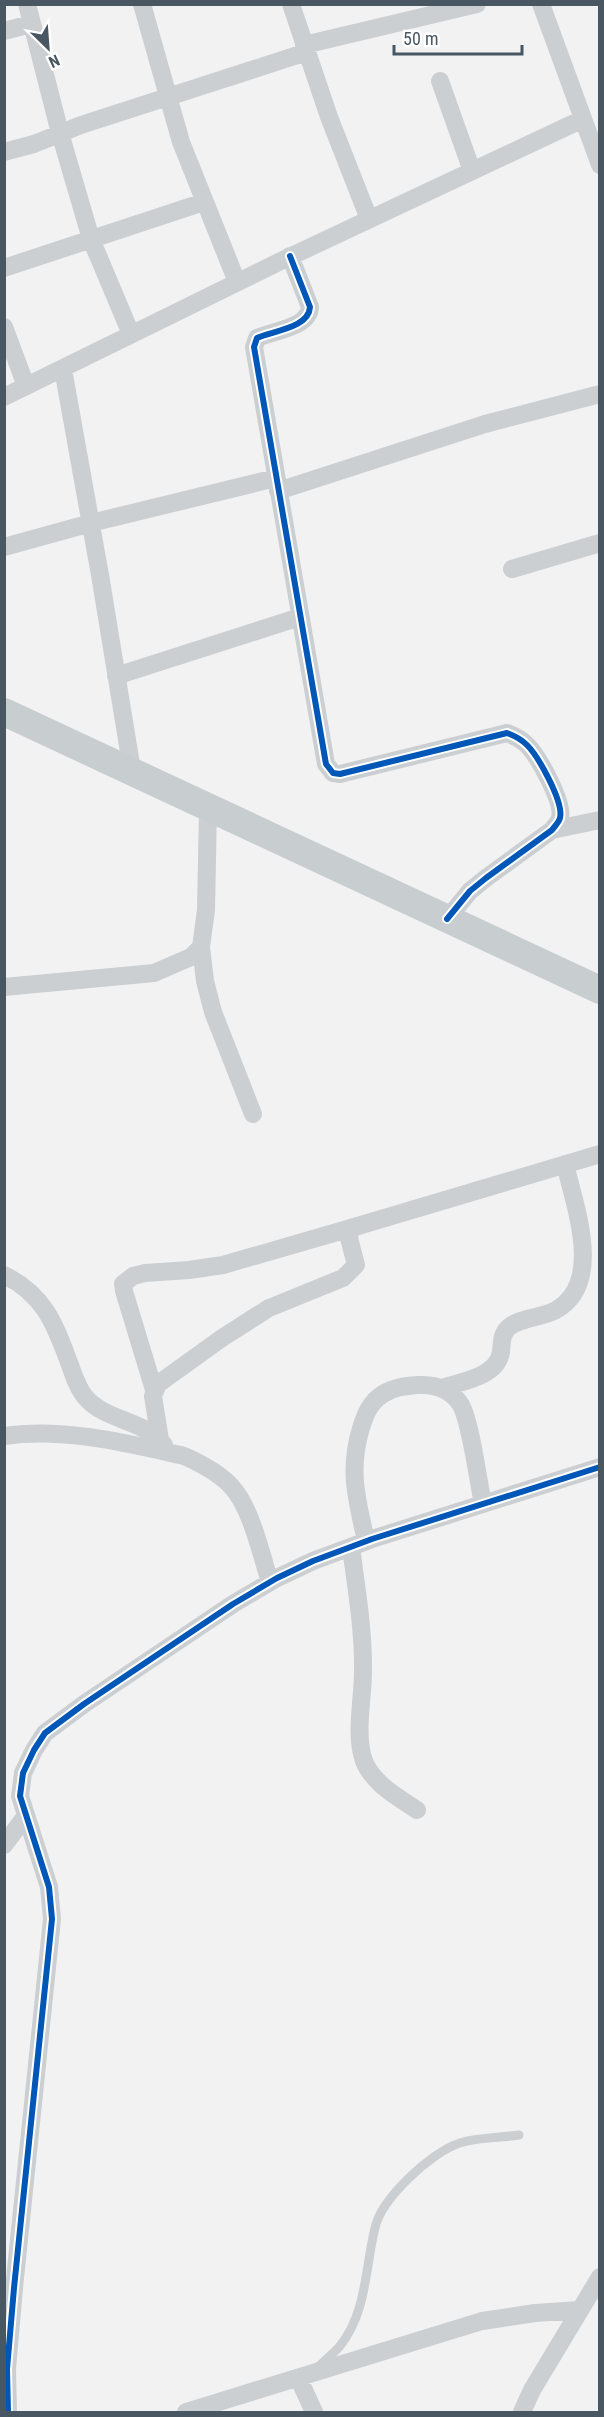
<svg xmlns="http://www.w3.org/2000/svg" width="604" height="2417" font-family="'Roboto Condensed',sans-serif">
  <rect width="100%" height="100%" fill="#f3f2f2"/>
  <g fill="none" stroke-linecap="round" stroke-linejoin="round">
    <path stroke="#cbcfd2" stroke-width="9" d="M317,2368c7,-7 16,-14 23,-22 27,-34 25,-78 35,-118 6,-29 56,-76 85,-85 18,-6 40,-5 59,-8"/>
    <path stroke="#cbcfd2" stroke-width="18" d="M27,4l33,129 31,106 40,95
      M142,4l39,138 56,140
      M291,4l38,113 40,102
      M541,4l59,161
      M4,31l27,-7
      M304,45l173,-41
      M440,81l32,90
      M4,152l30,-8 47,-19 226,-73
      M290,256l20,51c-1,21 -38,24 -53,31l-3,9 72,417 7,9 7,1 167,-41c8,3 14,6 20,12 11,11 37,57 33,73 -1,4 -5,8 -8,12l-66,48 -16,13 -23,28
      M4,268l200,-66
      M4,327l22,59
      M63,369l37,206 32,195
      M4,397l281,-138 298,-140
      M278,491l207,-67 115,-30
      M4,547l87,-24 185,-45
      M512,569l88,-26
      M116,676l184,-59
      M552,830l48,-10
      M201,947l4,34 8,31 40,102
      M4,987l150,-14 37,-16 10,-10 5,-37 2,-102
      M4,1275c41,20 51,50 66,90 4,11 8,24 16,33 20,23 60,22 78,47
      M442,1388c20,-7 55,-11 59,-36 1,-9 0,-18 8,-25 13,-10 33,-9 47,-17 48,-27 19,-103 9,-146
      M154,1390l-30,-99 -1,-7 10,-8 12,-3 44,-3 34,-5 128,-37
      M4,1436c58,-9 123,7 180,20 16,7 35,17 47,30 20,21 30,68 39,96
      M160,1440l-7,-44 5,-12 64,-46 47,-30 74,-30 13,-13 -7,-27 2,-10 249,-74
      M366,1541c-9,-42 -18,-70 -5,-113 4,-13 9,-26 22,-34 11,-7 22,-8 35,-9 18,-1 33,4 43,20 10,19 17,75 22,99
      M351,1547c5,39 12,79 12,119 1,29 -9,68 1,95 9,23 34,36 53,49
      M4,1845l21,-28
      M299,2379l15,33
      M8,2412l-1,-43 7,-81 38,-369 -3,-32 -29,-91 3,-23 11,-23 11,-17 39,-29 149,-100 44,-26 36,-17 59,-22 228,-72
      M186,2412l296,-91 53,-8 44,-3
      M522,2412l10,-22 68,-113"/>
    <path stroke="#c8cdd0" stroke-width="28" d="M4,712l596,278"/>
    <defs>
      <path id="cycleway" d="M290,256l20,51c-1,21 -38,24 -53,31l-3,9 72,417 7,9 7,1 167,-41c8,3 14,6 20,12 11,11 37,57 33,73 -1,4 -5,8 -8,12l-66,48 -16,13 -23,28
        M8,2412l-1,-43 7,-81 38,-369 -3,-32 -29,-91 3,-23 11,-23 11,-17 39,-29 149,-100 44,-26 36,-17 59,-22 228,-72"/>
    </defs>
    <use href="#cycleway" stroke="#fff" stroke-width="10"/>
    <use href="#cycleway" stroke="#0057b8" stroke-width="6"/>
  </g>
  <rect width="604" height="2417" fill="none" stroke="#485761" stroke-width="12"/>
  <g transform="translate(48 48) rotate(155)" stroke="#ffffff" stroke-width="4.5" paint-order="stroke">
  <path d="M0-4.5L10 22L0 15L-10 22Z" fill="#485761"/>
  <text y="-9" font-size="16" font-weight="bold" text-anchor="middle" fill="#485761">N</text>
  </g>
  <path d="M394 45v9h128v-9" fill="none" stroke="#485761" stroke-width="3"/>
  <text x="403" y="45" font-size="18" fill="#485761" stroke="#ffffff" stroke-width="4.5" paint-order="stroke">50 m</text>
</svg>
